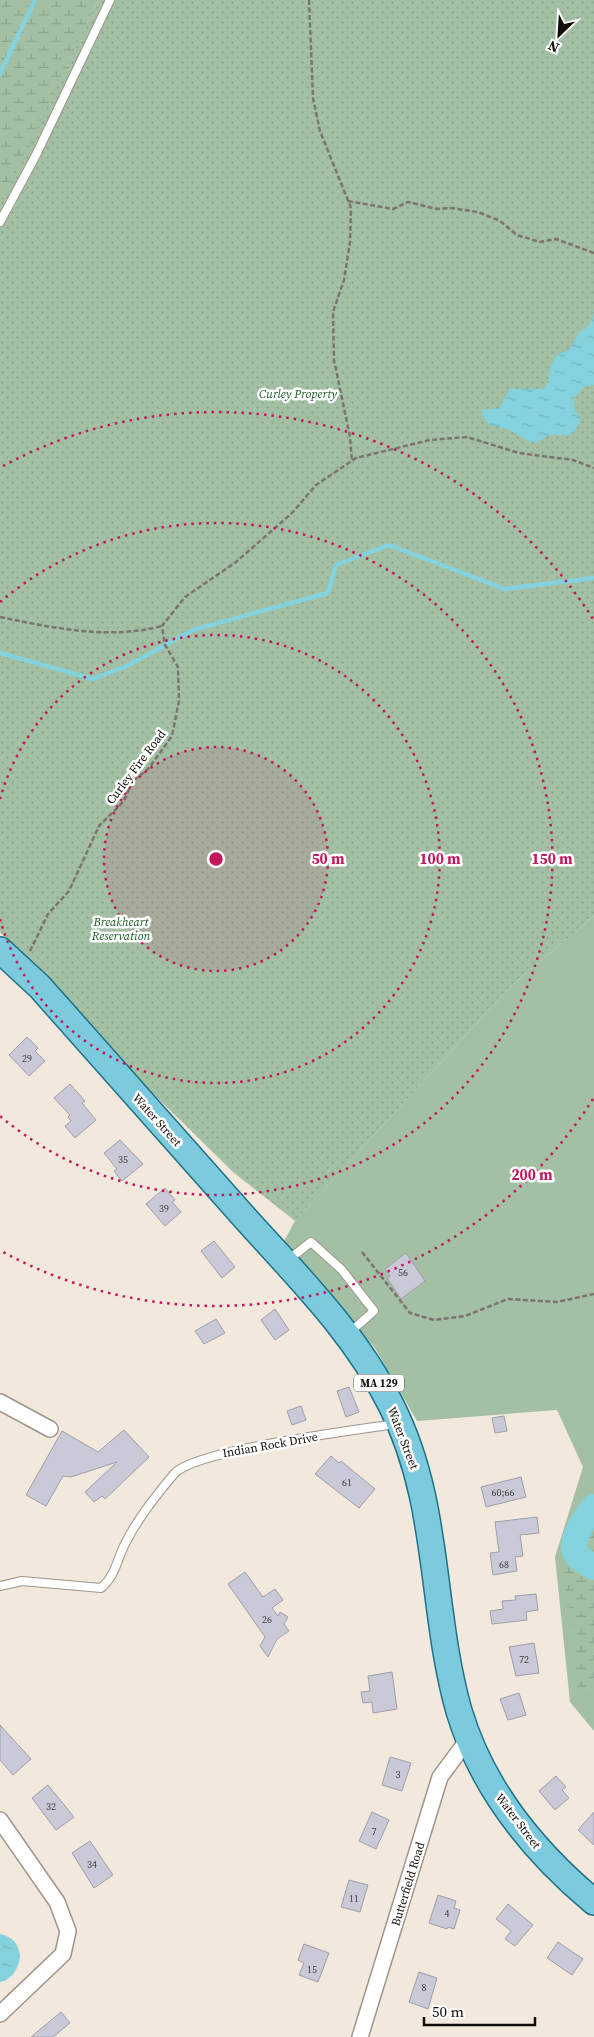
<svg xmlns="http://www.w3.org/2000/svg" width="594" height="2037" font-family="'Source Serif 4',serif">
  <defs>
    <pattern id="wetland-marsh" width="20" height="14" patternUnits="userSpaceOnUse" patternTransform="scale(1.25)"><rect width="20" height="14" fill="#a3c0a5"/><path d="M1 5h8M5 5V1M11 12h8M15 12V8" fill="none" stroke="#8ba48d"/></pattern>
    <pattern id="park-dots" width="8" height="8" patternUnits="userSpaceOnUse" patternTransform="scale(1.25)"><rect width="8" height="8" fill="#a3c0a5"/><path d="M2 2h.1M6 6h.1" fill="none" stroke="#8ba48d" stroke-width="1.8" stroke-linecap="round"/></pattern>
    <pattern id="water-ripples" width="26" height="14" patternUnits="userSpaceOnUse" patternTransform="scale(1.25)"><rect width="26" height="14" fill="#84d2dd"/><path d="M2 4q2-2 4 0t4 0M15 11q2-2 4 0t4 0" fill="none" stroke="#71b3bc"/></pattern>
  </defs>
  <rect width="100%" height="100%" fill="#f3e8dc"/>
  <path fill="#a3c0a5" d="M594,916v815l-24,-29 -15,-145 28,-90 -26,-57 -140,11 -42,-73 -92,-105 12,-22 215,-234z"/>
  <path fill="url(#wetland-marsh)" d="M0,0h98l-47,101 -14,36 -37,72z
    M594,1488v192l-5,17 -8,-1 -5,-13 -1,-47 -16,-82 8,-14 5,-19z"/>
  <path fill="url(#park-dots)" d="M98,0h496v916l-84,71 -215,234 -62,-49 -125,-123 -108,-117v-725z"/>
  <path fill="url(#water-ripples)" d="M594,308v77l-10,2 -10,10v12l6,8v5l-6,10 -5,3h-20l-12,7h-7l-22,-13 -18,-4 -8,-9v-6l17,-2c5,-6 6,-13 11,-19h34l4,-8 3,-17 7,-10 11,-4 10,-17 9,-7 5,-8z
    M0,1934c13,3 18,9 20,22 -1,12 -8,24 -20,26z"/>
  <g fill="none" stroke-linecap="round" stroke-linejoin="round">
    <path stroke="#84d2dd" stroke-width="4.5" d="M0,74l35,-74
      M0,653l93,26 34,-13 66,-36 135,-37 8,-28 53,-20 116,44 89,-11"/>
    <path stroke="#84d2dd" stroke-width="26" d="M594,1507c-8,10 -27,35 -17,48 4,5 12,9 17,12"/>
  </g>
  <path fill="#cac9d7" stroke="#9e9dab" d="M27,1037l11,11 -3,3 10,10 -16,15 -20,-21z
    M70,1084l15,17 -3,2 14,17 -21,18 -10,-12 6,-5 -3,-4 2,-2 -16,-17z
    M120,1140l23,24 -21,17 -8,-10 3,-2 -13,-16z
    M165,1188l10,12 -3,2 9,10 -16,14 -19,-22z
    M214,1241l21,26 -13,11 -21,-27z
    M406,1253l19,28 -24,18 -14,-21 3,-2 -5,-7z
    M275,1309l14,21 -14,10 -14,-20z
    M216,1319l9,14 -21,11 -9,-13z
    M349,1387l10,25 -13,5 -9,-26z
    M301,1406l5,14 -14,5 -5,-14z
    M504,1416l3,15 -12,2 -3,-15z
    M124,1430l25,27 -44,42 -3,-3 -8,6 -9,-10 32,-30 -46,15 -8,-1 -17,30 -20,-11 36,-64 36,21z
    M331,1456l8,7 2,-2 34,28 -16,19 -44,-34z
    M521,1477l5,20 -40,10 -5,-20z
    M537,1517l2,16 -19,2 3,21 -8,1 2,14 -24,4 -3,-22 9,-1 -4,-30z
    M245,1572l18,25 12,-8 8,11 -11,8 6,8 2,-4 8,5 -4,7 5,7 -12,8 -9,18 -8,-11 5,-9 -37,-53z
    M536,1594l2,16 -12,2 1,8 -35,4 -2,-13 13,-2 -1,-8 14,-1 -1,-4z
    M534,1643l5,30 -23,3 -7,-29z
    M392,1672l5,37 -24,4 -1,-11 -9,1 -2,-11 9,-1 -2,-15z
    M519,1693l7,22 -18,5 -8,-21z
    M0,1725l31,34 -18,16 -13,-15z
    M390,1757l21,6 -9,28 -20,-6z
    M556,1776l10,11 -4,3 7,8 -14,12 -16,-19z
    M48,1785l26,32 -18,13 -24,-32z
    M372,1812l17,8 -13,29 -17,-8z
    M594,1812v33l-16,-15z
    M90,1841l23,34 -19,13 -22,-35z
    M349,1880l19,5 -8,27 -19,-5z
    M438,1895l18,6 -2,7 6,2 -6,19 -6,-2 -1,2 -18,-6z
    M508,1904l25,21 -18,21 -10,-7 6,-8 -15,-12z
    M558,1942l25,17 -11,16 -25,-17z
    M304,1944l25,9 -11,29 -19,-7 5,-12 -6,-3z
    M419,1972l18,6 -9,31 -19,-7z
    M61,2012l9,11 -17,14h-22z"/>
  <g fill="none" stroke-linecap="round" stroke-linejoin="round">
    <defs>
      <path id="service" d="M0,222l36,-67 74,-155
        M288,1260l23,-18 31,28 32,41 -25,22
        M0,1586l22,-5 79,7c15,-12 16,-30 25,-46 12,-24 31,-48 48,-68 20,-24 183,-44 221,-50"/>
      <path id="minor" d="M0,1402l50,27
        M0,1820l57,82 11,29 -5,23 -63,60
        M360,2037l80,-260 29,-39"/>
      <path id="primary" d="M0,950l40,37c68,77 136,154 205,231 53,59 110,115 146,187 50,98 39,204 68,306 23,77 74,140 135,191"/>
    </defs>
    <use href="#service" stroke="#9e9489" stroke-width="10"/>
    <use href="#minor" stroke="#9e9489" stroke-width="18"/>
    <use href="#primary" stroke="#1e7186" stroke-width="28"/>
    <path stroke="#7b746c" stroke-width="2.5" stroke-dasharray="5 2.5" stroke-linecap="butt" d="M309,0l4,98 7,33 31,77 -1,34 -6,38 -11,32 1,48 16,77 2,24
      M348,201l45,8 15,-7 29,7 14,-1 27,4 22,9 17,14 23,7 16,-3 38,14
      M0,617c54,11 108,23 162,9
      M30,951l18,-37 21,-23 30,-65 25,-25 8,-19 17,-14 23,-32 7,-35 -1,-34 -13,-22 -3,-19 23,-29 51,-35 56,-49 24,-28 40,-27 74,-18 37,-3 52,16 54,7 21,8
      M362,1252l48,61 24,7 31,-4 43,-17 49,3 37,-8"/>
    <use href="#service" stroke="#fff" stroke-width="8"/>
    <use href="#minor" stroke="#fff" stroke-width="15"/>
    <use href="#primary" stroke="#7ccade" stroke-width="25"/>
  </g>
  <circle cx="216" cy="859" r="112" fill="#c2185b" fill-opacity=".12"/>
  <g fill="none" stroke="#c2185b" stroke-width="2.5" stroke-dasharray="2.5 5">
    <circle cx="216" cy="859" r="112"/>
    <path d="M0 799A224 224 0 1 1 0 919"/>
    <path d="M0 602A336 336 0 1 1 0 1116"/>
    <path d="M593 1099A447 447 0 0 1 3 1252M3 466A447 447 0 0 1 593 619"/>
  </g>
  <g text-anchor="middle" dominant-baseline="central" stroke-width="5" stroke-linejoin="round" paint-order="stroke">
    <g font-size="10" fill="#403d3d">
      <text x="27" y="1058">29</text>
      <text x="123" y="1159">35</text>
      <text x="164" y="1208">39</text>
      <text x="403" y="1272">56</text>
      <text x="347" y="1482">61</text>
      <text x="503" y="1492">60;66</text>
      <text x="504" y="1564">68</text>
      <text x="267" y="1619">26</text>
      <text x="524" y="1659">72</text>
      <text x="398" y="1774">3</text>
      <text x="51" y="1806">32</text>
      <text x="374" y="1831">7</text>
      <text x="92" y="1864">34</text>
      <text x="354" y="1898">11</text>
      <text x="447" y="1913">4</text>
      <text x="312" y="1969">15</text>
      <text x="424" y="1987">8</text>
    </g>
    <rect fill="#fff" stroke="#595654" stroke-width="1" x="354" y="1374.5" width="50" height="17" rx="4"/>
    <g font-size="11" font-weight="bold" fill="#120e0a">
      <text x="379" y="1383">MA 129</text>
    </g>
    <g font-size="12" font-style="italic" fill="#1a5c26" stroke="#fff">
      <text x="298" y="394">Curley Property</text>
      <text x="121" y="922">Breakheart<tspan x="121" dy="14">Reservation</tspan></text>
    </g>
    <g font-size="12" fill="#120e0a" stroke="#fff">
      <text transform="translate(136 767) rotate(-53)">Curley Fire Road</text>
      <text transform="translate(157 1120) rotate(48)">Water Street</text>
      <text transform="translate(403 1438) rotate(69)">Water Street</text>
      <text transform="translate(270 1445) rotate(-10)">Indian Rock Drive</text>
      <text transform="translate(518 1821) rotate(53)">Water Street</text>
      <text transform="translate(408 1884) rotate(-73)">Butterfield Road</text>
    </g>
  </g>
  <circle cx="216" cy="859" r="8" fill="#c2185b" stroke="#fff" stroke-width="2.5"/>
  <g font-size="15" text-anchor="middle" font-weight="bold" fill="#c2185b" stroke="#fff" stroke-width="5" stroke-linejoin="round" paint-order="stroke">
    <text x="328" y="864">50 m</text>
    <text x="440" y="864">100 m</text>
    <text x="552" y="864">150 m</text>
    <text x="532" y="1180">200 m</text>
  </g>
  <g transform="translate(559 35) rotate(205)" stroke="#ffffff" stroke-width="4" paint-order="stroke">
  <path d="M0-4L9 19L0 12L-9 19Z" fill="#120e0a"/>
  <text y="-8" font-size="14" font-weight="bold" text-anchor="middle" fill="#120e0a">N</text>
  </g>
  <path d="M424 2017v8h111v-8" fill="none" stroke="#120e0a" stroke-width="2.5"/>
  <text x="432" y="2017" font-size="15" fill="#120e0a" stroke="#ffffff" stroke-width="4" paint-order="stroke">50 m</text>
</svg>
